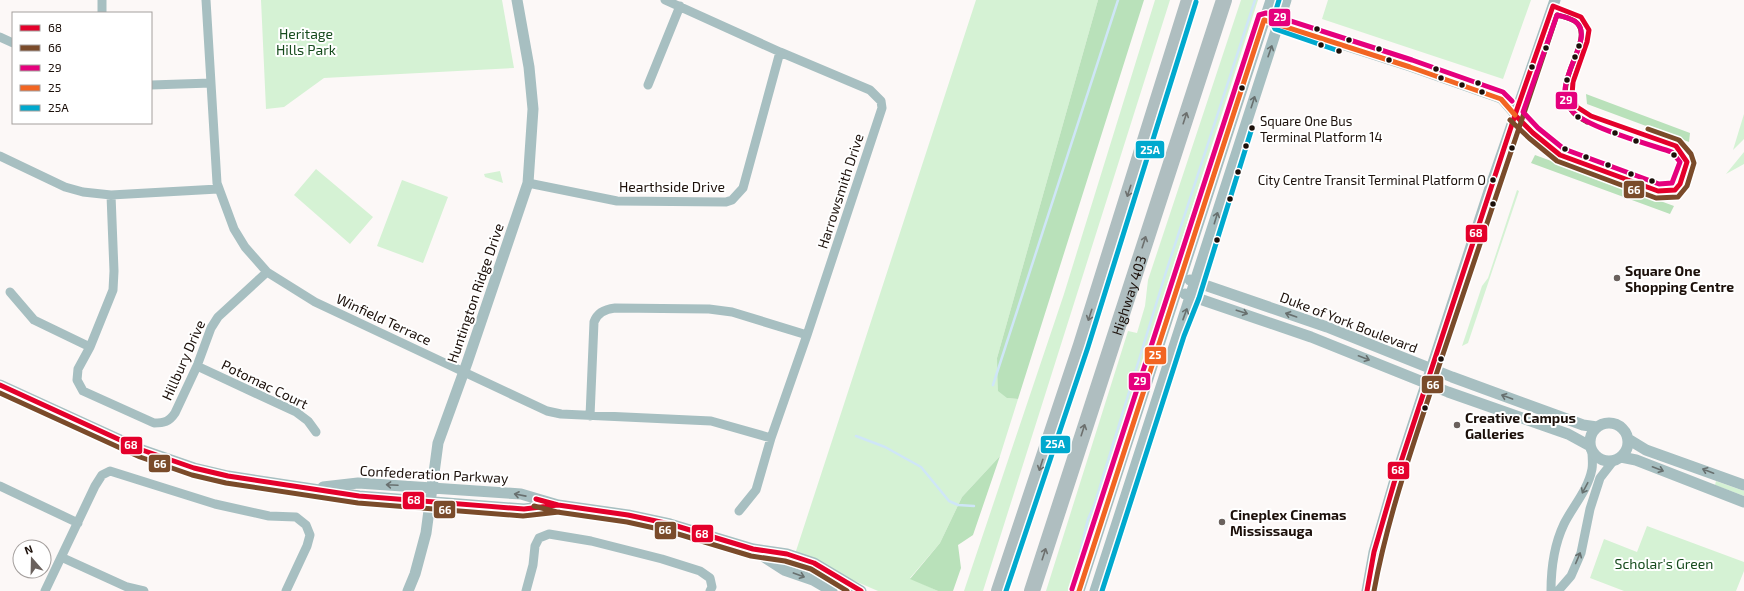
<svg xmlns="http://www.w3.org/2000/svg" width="1744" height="591" font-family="'Exo 2',sans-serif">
  <rect width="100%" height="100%" fill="#fcf8f7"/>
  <path fill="#d5f2d4" d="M261,0h241l12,68 -190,10 -40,29 -18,2z
    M976,0h122l-101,358 10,40 11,1 -18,57 -38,41 -22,46 -30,35 28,13h-60l-79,-34 -3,-6z
    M1155,0h15l-187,591h-19l100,-297z
    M1241,0h17l-188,591h-24l82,-260 9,2 8,-27 3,-26z
    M1328,0h203l-28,79 -181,-60z
    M1744,114v25l-11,11z
    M1744,152v12l-18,10z
    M316,169l57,48 -23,27 -56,-49z
    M500,171l3,12 -18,-6 -1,-3z
    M402,180l46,17 -25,66 -46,-17z
    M1517,190l2,1 -51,152 -6,3 20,-60 6,-8z
    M1716,481l28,10v5l-29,-11z
    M1647,526l97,36v9l-8,20h-112l-34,-13 14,-39 33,13z"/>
  <path fill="#b9e1ba" d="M1098,0h46l-126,399 -11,-1 -9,-7 -1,-33z
    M1586,94l104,39 -1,9 -102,-38z
    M1535,155l139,51 -4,8 -139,-51z
    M1000,456l-27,79 -15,10 3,23 -8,23h-15l-28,-12 30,-36 22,-46z"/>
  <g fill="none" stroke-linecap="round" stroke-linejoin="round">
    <path stroke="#cfe6f7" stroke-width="2.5" d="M993,385l125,-385
      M856,436l29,11 36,20 28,34 9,4 16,1
      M1080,553l8,-34 6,-13 72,-234 89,-272"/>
    <path stroke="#a7bfc1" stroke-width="9" d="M206,0l11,183 17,46 11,18 22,25 48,30 232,109 14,3 150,7 60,17
      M665,0l115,52 90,38 11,11 1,7 -75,227 -36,103 -15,52 -17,21
      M102,13v-13
      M1264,20l146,47 91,32 14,16
      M0,37l13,6
      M151,85l60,-2
      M648,85l32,-79
      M0,156l65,31 18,5 28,3 107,-6
      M528,183l89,18 109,1 6,-2 11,-12 37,-136
      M111,195l3,76 -1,19 -23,57 -12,22 -1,11 6,11 71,32c10,0 15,-1 21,-10l22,-47 14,-38 7,-11 49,-45
      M10,292l24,28 56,27
      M197,366l99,46 12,9 8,11
      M590,416l4,-94c3,-9 12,-13 21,-14l94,1 23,3 75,23
      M0,486l78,37
      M61,557l66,30 17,4
      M45,591l50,-105 7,-11 8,-4 105,33 54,12 27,1 10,8 4,10 -3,11 -21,45
      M526,591l7,-26 2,-19 4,-8 10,-4 42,7 71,18 38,12 10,7 2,9 -2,4
      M1551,591c0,-23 3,-46 13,-67 9,-18 24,-34 28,-55 1,-5 0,-12 0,-18
      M1558,591l13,-15 10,-23 9,-44 10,-31 14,-18"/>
    <path stroke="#a7bfc1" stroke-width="11" d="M1190,280l137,47 125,50 112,41 19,7 14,2
      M1185,294l126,43 137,55 120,42 22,12
      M0,385l142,65 52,18 34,8 131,20 165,13 34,-4
      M1590 442a19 19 0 1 1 38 0a19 19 0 1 1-38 0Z
      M1628,439l18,11 98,35
      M1621,457l15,3 108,42
      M323,487l35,-4 163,11 37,11 70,10 42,9 83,25 34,5 27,9 47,28
      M755,551l29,19 29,10 19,11
      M408,591l7,-17 11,-41 12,-90 29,-80 61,-180 5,-74 -4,-42 -12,-67
      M1079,591l192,-591
      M1095,591l191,-591
      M1367,591l7,-39 20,-69 95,-292 66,-191"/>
    <g stroke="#afbec0" stroke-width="16">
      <path d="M999,591l82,-246 108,-345"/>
      <path id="s1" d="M1032,591l192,-591"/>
    </g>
    <defs>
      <path id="bus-1" d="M1553,6l28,11 8,13 -2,12 -14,40 -1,13 5,12 14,9 85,30 11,16 -7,22 -5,6 -17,1 -98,-36 -27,-22 -18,-18z
        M0,385l142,65 52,18 34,8 131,20 165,13 34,-4
        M536,499l22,6 70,10 42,9 83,25 34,5 27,9 47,28
        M1367,591l7,-39 20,-69 121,-368"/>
      <path id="bus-2" d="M1510,120l19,18 28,23 99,37 22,-1 9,-11 7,-23 -3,-9 -12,-14 -31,-11
        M0,393l140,64 52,18 34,8 132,20 165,13 36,-4
        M534,506l23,6 70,10 41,9 83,25 34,5 26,8 36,22
        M1374,591c14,-77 41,-151 65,-225 39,-117 78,-234 118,-351 7,2 15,3 20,8 18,18 -28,60 -5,88 3,5 10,8 15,11"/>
      <path id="bus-3" d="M1557,15c7,2 15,3 20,8 19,18 -31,64 -4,89 16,16 75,32 99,40l8,10 -8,21 -13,1 -95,-35 -26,-21 -15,-16z
        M1072,589l187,-574 7,-2 146,47 91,32 9,9"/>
      <path id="bus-4" d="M1079,591l185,-571 146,47 91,32 14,16"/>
      <path id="bus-5" d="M1279,0l-7,23 3,6 64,22
        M1006,591l82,-244 108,-345
        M1102,591l82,-255 15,-38 53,-170"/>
    </defs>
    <use href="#bus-1" stroke="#fff" stroke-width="8"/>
    <use href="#bus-2" stroke="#fff" stroke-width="8"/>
    <use href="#bus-3" stroke="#fff" stroke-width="8"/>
    <use href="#bus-4" stroke="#fff" stroke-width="8"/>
    <use href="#bus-5" stroke="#fff" stroke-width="8"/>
    <use href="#bus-1" stroke="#e4002b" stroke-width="5"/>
    <use href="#bus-2" stroke="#7a4b2a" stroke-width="5"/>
    <use href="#bus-3" stroke="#e5007d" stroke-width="5"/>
    <use href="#bus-4" stroke="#f26522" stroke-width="5"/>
    <use href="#bus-5" stroke="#00a9ce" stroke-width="5"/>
  </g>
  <defs><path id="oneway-shaft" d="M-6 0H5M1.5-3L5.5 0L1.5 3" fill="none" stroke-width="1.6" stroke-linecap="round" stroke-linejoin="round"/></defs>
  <g stroke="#68706f">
    <use href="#oneway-shaft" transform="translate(1270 51) rotate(-71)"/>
    <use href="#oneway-shaft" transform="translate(1253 102) rotate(-72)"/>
    <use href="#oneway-shaft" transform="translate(1216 218) rotate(-73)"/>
    <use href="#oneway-shaft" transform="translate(1242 312) rotate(18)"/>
    <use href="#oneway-shaft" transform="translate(1185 314) rotate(-70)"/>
    <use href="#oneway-shaft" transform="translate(1291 315) rotate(-161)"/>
    <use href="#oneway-shaft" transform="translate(1364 358) rotate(21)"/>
    <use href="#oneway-shaft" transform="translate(1507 397) rotate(-160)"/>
    <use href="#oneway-shaft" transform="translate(1658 469) rotate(21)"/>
    <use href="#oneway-shaft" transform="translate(1708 471) rotate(-159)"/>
    <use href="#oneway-shaft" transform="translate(392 485) rotate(-177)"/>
    <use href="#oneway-shaft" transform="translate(1585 488) rotate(118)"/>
    <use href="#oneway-shaft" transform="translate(520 495) rotate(-169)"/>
    <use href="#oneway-shaft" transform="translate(1578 558) rotate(-67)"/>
    <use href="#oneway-shaft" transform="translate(799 575) rotate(20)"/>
  </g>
  <g stroke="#6d706e">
    <use href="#oneway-shaft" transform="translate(1185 118) rotate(-72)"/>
    <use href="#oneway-shaft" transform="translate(1129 191) rotate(108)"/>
    <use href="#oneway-shaft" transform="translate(1144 242) rotate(-72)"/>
    <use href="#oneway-shaft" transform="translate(1090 315) rotate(108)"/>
    <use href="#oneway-shaft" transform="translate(1083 430) rotate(-72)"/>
    <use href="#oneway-shaft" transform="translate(1041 465) rotate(108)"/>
    <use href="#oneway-shaft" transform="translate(1044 554) rotate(-72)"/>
  </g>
  <g fill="#1c100a" stroke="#fff" stroke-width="1.5">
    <circle cx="1317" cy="29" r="3.5"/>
    <circle cx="1349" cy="40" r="3.5"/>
    <circle cx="1321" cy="45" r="3.5"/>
    <circle cx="1579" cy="46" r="3.5"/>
    <circle cx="1546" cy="48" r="3.5"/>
    <circle cx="1379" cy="49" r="3.5"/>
    <circle cx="1339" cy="51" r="3.5"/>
    <circle cx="1575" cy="57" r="3.5"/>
    <circle cx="1389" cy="60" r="3.5"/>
    <circle cx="1532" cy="67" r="3.5"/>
    <circle cx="1436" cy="69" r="3.5"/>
    <circle cx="1441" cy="78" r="3.5"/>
    <circle cx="1567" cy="80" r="3.5"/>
    <circle cx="1478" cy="83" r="3.5"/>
    <circle cx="1462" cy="85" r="3.5"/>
    <circle cx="1242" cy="88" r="3.5"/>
    <circle cx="1482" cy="92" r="3.5"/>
    <circle cx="1578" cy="117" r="3.5"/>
    <circle cx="1252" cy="128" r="3.5"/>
    <circle cx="1615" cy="133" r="3.5"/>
    <circle cx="1636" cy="141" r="3.5"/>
    <circle cx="1246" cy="146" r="3.5"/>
    <circle cx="1512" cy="148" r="3.5"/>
    <circle cx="1565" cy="149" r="3.5"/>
    <circle cx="1674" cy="155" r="3.5"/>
    <circle cx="1586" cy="157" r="3.5"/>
    <circle cx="1608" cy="165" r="3.5"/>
    <circle cx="1238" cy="172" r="3.5"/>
    <circle cx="1631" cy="174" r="3.5"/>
    <circle cx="1493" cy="180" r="3.5"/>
    <circle cx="1652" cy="181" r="3.5"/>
    <circle cx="1230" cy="199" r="3.5"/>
    <circle cx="1493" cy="204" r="3.5"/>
    <circle cx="1217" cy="240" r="3.5"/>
    <circle cx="1441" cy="359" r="3.5"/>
    <circle cx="1425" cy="408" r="3.5"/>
  </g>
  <g fill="#6a615d" stroke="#fff" stroke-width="1.5">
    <circle cx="1617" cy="278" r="4"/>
    <circle cx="1457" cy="425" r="4"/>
    <circle cx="1222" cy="522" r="4"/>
  </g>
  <g text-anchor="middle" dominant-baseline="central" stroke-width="4" stroke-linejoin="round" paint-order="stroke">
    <g font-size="13" fill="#1c100a" stroke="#fff" text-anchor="start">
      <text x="1260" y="121">Square One Bus<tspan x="1260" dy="16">Terminal Platform 14</tspan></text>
      <text x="1486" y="180" text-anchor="end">City Centre Transit Terminal Platform O</text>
    </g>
    <g font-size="14" fill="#174c1e" stroke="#fff">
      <text x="306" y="33">Heritage<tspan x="306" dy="16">Hills Park</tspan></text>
      <text x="1664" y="563">Scholar's Green</text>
    </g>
    <g font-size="14" fill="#1c100a" stroke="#fff">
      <text x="672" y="186">Hearthside Drive</text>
      <text transform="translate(840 191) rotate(-72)">Harrowsmith Drive</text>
      <text transform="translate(475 293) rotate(-71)">Huntington Ridge Drive</text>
      <text stroke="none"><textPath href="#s1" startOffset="311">Highway 403</textPath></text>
      <text transform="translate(384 319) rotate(25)">Winfield Terrace</text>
      <text transform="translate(1349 322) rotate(21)">Duke of York Boulevard</text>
      <text transform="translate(183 360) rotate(-66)">Hillbury Drive</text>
      <text transform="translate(265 384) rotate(26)">Potomac Court</text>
      <text transform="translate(434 474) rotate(3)">Confederation Parkway</text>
    </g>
    <g font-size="14" font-weight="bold" fill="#1c100a" stroke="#fff" text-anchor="start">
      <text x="1625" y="270">Square One<tspan x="1625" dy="16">Shopping Centre</tspan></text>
      <text x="1465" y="417">Creative Campus<tspan x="1465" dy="16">Galleries</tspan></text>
      <text x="1230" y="514">Cineplex Cinemas<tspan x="1230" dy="16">Mississauga</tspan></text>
    </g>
  </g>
  <g stroke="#fff" stroke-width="1.5">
    <rect x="1268" y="8" width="23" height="19" rx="4" fill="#e5007d"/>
    <rect x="1555" y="91" width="23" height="19" rx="4" fill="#e5007d"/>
    <rect x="1135" y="140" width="30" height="19" rx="4" fill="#00a9ce"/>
    <rect x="1623" y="180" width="22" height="19" rx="4" fill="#7a4b2a"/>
    <rect x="1465" y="224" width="23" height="19" rx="4" fill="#e4002b"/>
    <rect x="1144" y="346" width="23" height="19" rx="4" fill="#f26522"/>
    <rect x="1128" y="372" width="23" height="19" rx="4" fill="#e5007d"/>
    <rect x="1421" y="375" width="23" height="19" rx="4" fill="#7a4b2a"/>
    <rect x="1040" y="435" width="31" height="19" rx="4" fill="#00a9ce"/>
    <rect x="120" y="436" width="23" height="19" rx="4" fill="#e4002b"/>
    <rect x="148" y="454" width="23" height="19" rx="4" fill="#7a4b2a"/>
    <rect x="1387" y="461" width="23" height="19" rx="4" fill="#e4002b"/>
    <rect x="402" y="491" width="23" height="19" rx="4" fill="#e4002b"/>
    <rect x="433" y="500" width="23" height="19" rx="4" fill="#7a4b2a"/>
    <rect x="654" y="521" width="23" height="19" rx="4" fill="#7a4b2a"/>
    <rect x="691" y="524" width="23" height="19" rx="4" fill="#e4002b"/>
  </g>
  <g font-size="11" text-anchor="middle" font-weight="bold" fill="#fff">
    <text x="1280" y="21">29</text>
    <text x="1566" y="104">29</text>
    <text x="1150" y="154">25A</text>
    <text x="1634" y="194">66</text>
    <text x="1476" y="237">68</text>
    <text x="1155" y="359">25</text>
    <text x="1140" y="385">29</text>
    <text x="1433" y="389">66</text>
    <text x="1055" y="448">25A</text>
    <text x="131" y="449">68</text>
    <text x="160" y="468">66</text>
    <text x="1398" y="474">68</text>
    <text x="414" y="504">68</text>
    <text x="445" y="514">66</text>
    <text x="665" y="534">66</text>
    <text x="702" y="538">68</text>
  </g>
  <rect x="12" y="12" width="140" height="112" fill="#ffffff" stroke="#a49f9d"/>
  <rect x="20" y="25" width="20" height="6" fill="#e4002b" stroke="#a49f9d"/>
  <text x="48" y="32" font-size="12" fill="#1c100a">68</text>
  <rect x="20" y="45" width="20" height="6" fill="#7a4b2a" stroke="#a49f9d"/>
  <text x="48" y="52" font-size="12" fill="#1c100a">66</text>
  <rect x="20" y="65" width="20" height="6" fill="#e5007d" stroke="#a49f9d"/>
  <text x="48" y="72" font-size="12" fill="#1c100a">29</text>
  <rect x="20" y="85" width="20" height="6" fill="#f26522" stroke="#a49f9d"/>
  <text x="48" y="92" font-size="12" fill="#1c100a">25</text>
  <rect x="20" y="105" width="20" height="6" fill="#00a9ce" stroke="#a49f9d"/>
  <text x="48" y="112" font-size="12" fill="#1c100a">25A</text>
  <g transform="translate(32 559) rotate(340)"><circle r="19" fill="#ffffff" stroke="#a49f9d"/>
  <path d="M0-3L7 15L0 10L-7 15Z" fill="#6a615d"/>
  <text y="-6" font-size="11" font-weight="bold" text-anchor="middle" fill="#1c100a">N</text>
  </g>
</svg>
